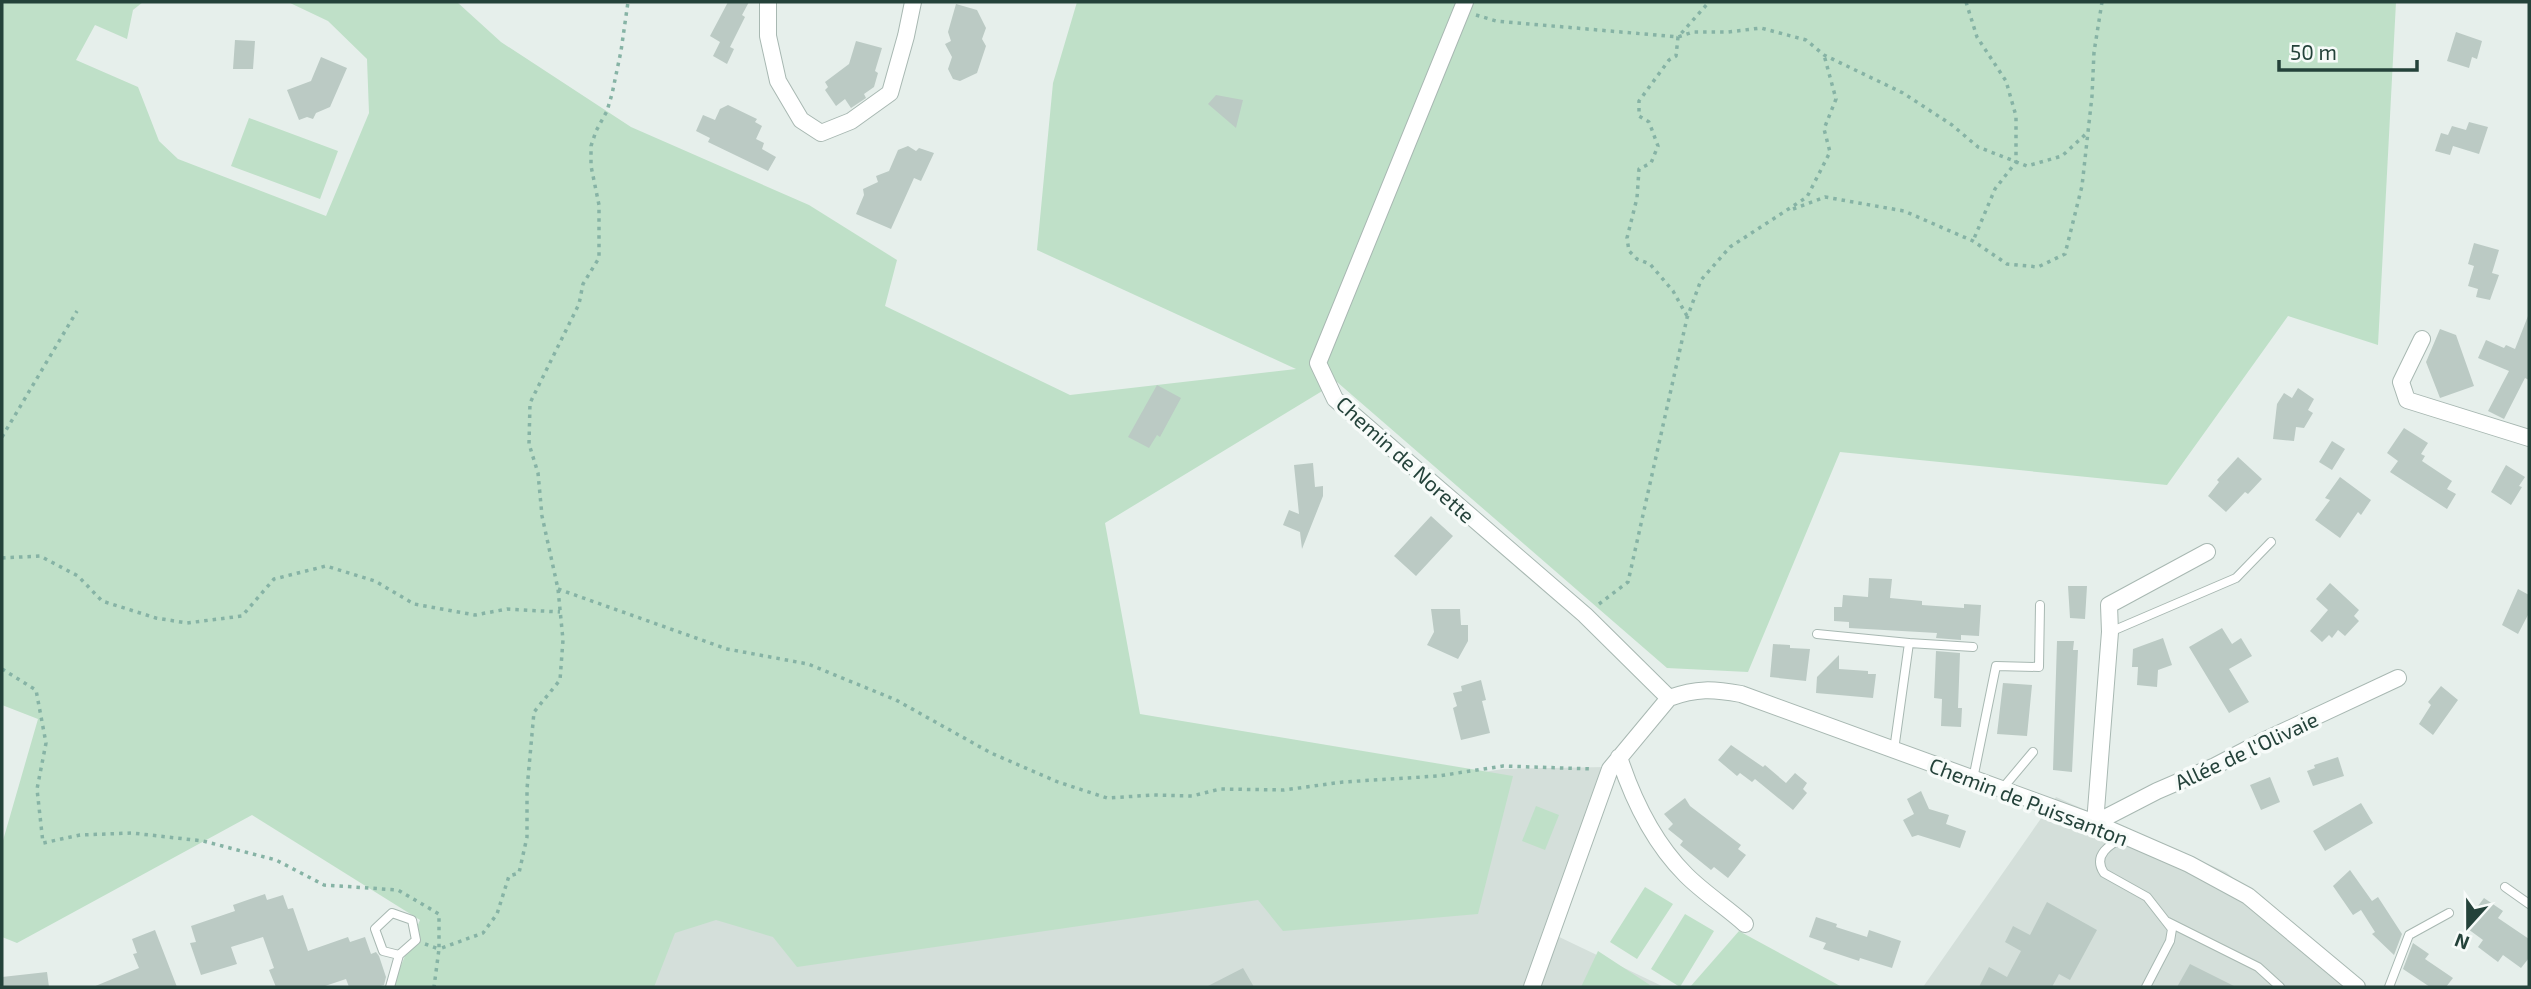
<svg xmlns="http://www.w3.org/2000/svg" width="2531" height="989" font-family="'Exo 2',sans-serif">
  <rect width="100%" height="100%" fill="#e6efeb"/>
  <path fill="#d4dfda" d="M1606,767l-51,168 109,52h-1226l18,-34 982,-174 65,-10z
    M2056,797l170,75 141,115h-444z"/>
  <path fill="#bfe0c8" d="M2,2h141l-10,8 -6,29 -32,-14 -19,35 62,27 21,54 19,18 148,57 43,-103 -2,-54 -39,-38 -40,-19h169l44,40 130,85 178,78 88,55 -12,46 185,89 226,-26 -259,-119 16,-167 24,-81h1319l-18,343 -90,-29 -121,169 -327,-33 -92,220 -81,-4 -330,-286 -232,141 35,191 373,62 -35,138 -195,17 -25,-31 -461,67 -24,-30 -57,-17 -41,13 -21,54h-262l28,-67 -168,-105 -235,128 -15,-6v-93l36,-125 -36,-14z
    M249,118l89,33 -18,48 -89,-33z
    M1536,806l23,9 -14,35 -23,-9z
    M1645,887l28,17 -36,55 -27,-17z
    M1685,914l29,17 -34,56 -29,-18z
    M1739,931l103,56h-152z
    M1598,951l55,36h-72z"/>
  <path fill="#bbcac4" d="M728,2h21l-7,13 3,2 -15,30 4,2 -7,15 -14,-8 7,-14 -10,-6z
    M956,4l21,6 9,18 -4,11 4,7 -9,27 -17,8 -7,-2 -5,-10 4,-12 -7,-13 6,-3 -3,-9z
    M2456,32l26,9 -5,18 -5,-2 -3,11 -22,-7z
    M235,40l20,1 -2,28h-20z
    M856,41l26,7 -7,23 3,2 -4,14 -10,7 2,4 -15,10 -6,-9 -9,7 -11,-16 3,-3 -3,-5 24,-18z
    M321,57l26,11 -17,39 -14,6 -3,6 -6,-2 -8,3 -12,-30 24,-9z
    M1216,95l27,5 -7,28 -28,-24z
    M728,105l29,14 -2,3 7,4 -6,13 8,4 -2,6 14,8 -8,14 -60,-29 2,-4 -14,-7 7,-16 12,5 5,-11z
    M2469,122l19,5 -9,27 -26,-8 -3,9 -15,-4 6,-18 7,2 4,-9 14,4z
    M908,146l8,5 3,-3 15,5 -13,28 -7,-3 -23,51 -35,-15 8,-19 -1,-6 15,-7 -2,-6 13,-5 9,-21z
    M2474,243l25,7 -7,23 7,2 -9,25 -14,-3 2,-8 -10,-3 6,-20 -6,-2z
    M2528,316l1,64 -4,-2 -21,41 -16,-8 21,-40 -31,-13 8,-18 18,8 2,-3 9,4z
    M2440,329l16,6 18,51 -34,12 -14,-36z
    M1157,385l24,13 -21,39 -3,-2 -8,13 -21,-11z
    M2298,388l16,11 -6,11 5,3 -9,15 -8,-1 -2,14 -21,-2 4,-35 7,-11 8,5z
    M2404,428l24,15 -7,11 4,2 -3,5 30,20 -5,8 9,5 -9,15 -57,-37 8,-11 -11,-8z
    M2332,441l13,8 -13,21 -13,-8z
    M2238,457l24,22 -14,15 -3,-2 -19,20 -18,-16 11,-14 -2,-2z
    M1313,463l2,24 8,-1v10l-21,53 -2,-17 -17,-7 6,-15 10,4 -5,-49z
    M2506,465l19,12 -6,9 3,1 -11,18 -20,-13z
    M2340,477l31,23 -10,15 -3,-3 -18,26 -25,-18 15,-20 -5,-2z
    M1431,516l22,20 -37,40 -22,-20z
    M1869,578l23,1 -2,19 32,3v4l42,3v-4l17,1 -2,31 -18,-1v5l-25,-2 1,-5 -88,-5v-6l-15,-1v-14h8l1,-12 25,2z
    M2330,583l29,27 -5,6 5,5 -14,15 -7,-6 -6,8 -3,-3 -7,7 -12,-11 18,-21 -12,-11z
    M2068,586h19l-2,33 -15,-1z
    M2518,589l11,6v18l-11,21 -16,-9z
    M1431,609h29l1,16h7v16l-10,18 -31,-14 7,-13z
    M2222,628l10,16 9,-6 11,18 -23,13 20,33 -20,11 -40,-66z
    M2163,638l9,27 -14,5 -1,17 -20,-2 1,-18h-6l1,-18z
    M2057,641h17l-1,9h5l-6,122 -19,-2z
    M1773,644l17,1v3l20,1 -4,32 -36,-4z
    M1936,651l24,2 -2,55h4l-1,19 -20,-1 1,-27 -8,-1z
    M1839,655v14l29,2v3h8l-3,24 -57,-5 1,-16z
    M1481,680l5,20 -4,1 8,32 -29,7 -8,-32 4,-2 -4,-13 9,-2 -1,-5z
    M2003,683l29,2 -5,51 -30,-2z
    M2441,686l17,14 -25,35 -14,-11 12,-19 -3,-3z
    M1731,745l32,22 2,-2 21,18 9,-10 12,10 -4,6 4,4 -14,17 -38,-31 -3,3 -12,-9 -3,3 -19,-16z
    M2338,757l6,19 -31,10 -6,-15 8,-3 -1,-3z
    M2270,777l10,25 -19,8 -11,-25z
    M1921,791l8,18 20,6 -3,9 20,7 -6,17 -42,-13 -6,2 -9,-17 11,-6 -7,-15z
    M1685,798l5,8 51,39 -3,4 8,6 -18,23 -14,-11 -3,3 -31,-25 3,-4 -15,-12 5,-5 -9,-10z
    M2361,803l12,20 -48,28 -12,-20z
    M2350,870l22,31 6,-4 24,37 -8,21 -22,-21 3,-2 -14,-22 -8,5 -20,-29z
    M265,894l2,6 16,-5 5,14 5,-1 15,43 40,-14 2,5 15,-5 6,17 5,-2 3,4 7,21 -2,8 -7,2h-28l-3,-8 -24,8h-46l-7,-17 5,-2 -11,-31 -32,10 6,17 -36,11 -11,-32 6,-1 -5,-16 44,-15 -2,-6z
    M2484,898l19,13 -5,7 31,21v19l-8,10 -18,-13 -5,7 -20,-15 5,-7 -15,-11 3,-4 -5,-3z
    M2047,902l50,28 -27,50 -11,-6 -7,13h-73l10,-20 18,10 14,-26 -16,-9 8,-16 17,9z
    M1816,917l21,7 -1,3 31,10 2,-7 32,11 -9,27 -32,-10 -1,3 -36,-12 3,-6 -17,-6z
    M155,930l22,57h-84l46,-19 -6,-14 4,-1 -5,-14z
    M2413,943l16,11 -4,5 28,19 -7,9h-16l-27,-18z
    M2190,964l46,23h-59z
    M1243,968l11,19h-48z
    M47,972l2,15h-47v-10z"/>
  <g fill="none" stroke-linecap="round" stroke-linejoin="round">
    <defs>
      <path id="service" d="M2110,632l126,-54 35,-36
        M1817,634l92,9 -15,107
        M1909,643l64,4
        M1973,779l23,-113 43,1 1,-62
        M2002,789l31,-37
        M2125,837c-15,7 -33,18 -21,36l43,24 25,32 -2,12 -24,46
        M2505,887l24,17
        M2168,922l90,45 22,20
        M390,987l9,-32 17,-15 -4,-20 -20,-7 -17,16 8,22 16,4
        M2389,987l20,-52 40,-22"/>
      <path id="minor" d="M768,2v34l10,45 23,39 20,13 30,-12 39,-28 16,-57 7,-34
        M1465,2l-147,361 17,36 250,216 84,83
        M2422,339l-21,43 6,18 122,38
        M1669,698c28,-10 44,-9 72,-4l354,129 94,41 59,32 109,91
        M1619,757c14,43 35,86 67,118 18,18 40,32 59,49
        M2095,823l62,-32 58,-25 46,-24 137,-64
        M2095,823l15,-191 -1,-27 98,-53
        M1532,987l78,-218 59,-71"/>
    </defs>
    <use href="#service" stroke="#a8b8b2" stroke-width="10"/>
    <use href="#minor" stroke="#a8b8b2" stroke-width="18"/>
    <path stroke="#86b3a5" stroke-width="3.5" stroke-dasharray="3.5 5" stroke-linecap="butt" d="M1966,2l11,35 29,44 10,35v46l-21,27 -22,52
      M1476,15l20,6 182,16 15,-5h35l33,-4 45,12 18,15 79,38 49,32 26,22 49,19 35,-10 26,-24
      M1793,209l32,-12 79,14 69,30 34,23 31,3 27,-13 17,-68 10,-90 2,-44 8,-50
      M1687,316l-14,-25 -23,-27 -13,-5 -8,-8 -2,-13 10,-40 2,-29 12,-6 7,-17 -9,-24 -10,-6v-15l30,-41 7,-4 2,-19 31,-35
      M2,437l75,-126
      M2,558l38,-2 38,20 24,25 54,17 31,5 55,-7 32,-37 52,-13 49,15 39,23 61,11 32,-6 53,3
      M558,589l169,60 81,15 88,36 95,53 67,29 49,16 47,-3 38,1 28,-7 64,1 59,-8 95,-6 65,-10 90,3
      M1599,604l29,-22 59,-264 14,-38 29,-33 77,-50 23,-45 -6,-23 12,-30 -12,-44
      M2,669l34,21 10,53 -9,46 6,54 37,-8 52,-2 71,8 73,19 48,25 74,5 41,24v35l44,-16 14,-19 12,-38 10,-3 8,-36v-48l7,-77 26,-32 3,-40 -5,-51 -16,-73 -4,-43 -9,-29 1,-41 49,-99 4,-20 16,-26v-53l-8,-39v-20l5,-15 11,-20 5,-17 9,-43 7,-49
      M425,944l14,5 -5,38"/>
    <use href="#service" stroke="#fff" stroke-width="8"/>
    <use href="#minor" stroke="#fff" stroke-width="16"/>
  </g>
  <g text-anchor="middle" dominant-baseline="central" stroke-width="7" stroke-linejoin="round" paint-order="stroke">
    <g font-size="21" fill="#24423a" stroke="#f7fbf9">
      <text transform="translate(1406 459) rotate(42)">Chemin de Norette</text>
      <text transform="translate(2246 750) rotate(-25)">Allée de l'Olivaie</text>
      <text transform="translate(2029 801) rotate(21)">Chemin de Puissanton</text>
    </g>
  </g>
  <rect width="2531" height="989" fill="none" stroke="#24423a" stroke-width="7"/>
  <g transform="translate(2468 926) rotate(201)" stroke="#f7fbf9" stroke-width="5" paint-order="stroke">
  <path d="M0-5L12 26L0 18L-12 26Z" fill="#24423a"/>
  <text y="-10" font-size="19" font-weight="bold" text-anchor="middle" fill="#24423a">N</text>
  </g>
  <path d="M2279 60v10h138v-10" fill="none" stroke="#24423a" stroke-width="3.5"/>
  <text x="2290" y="60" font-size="21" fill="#24423a" stroke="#f7fbf9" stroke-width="5" paint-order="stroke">50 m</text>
</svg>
